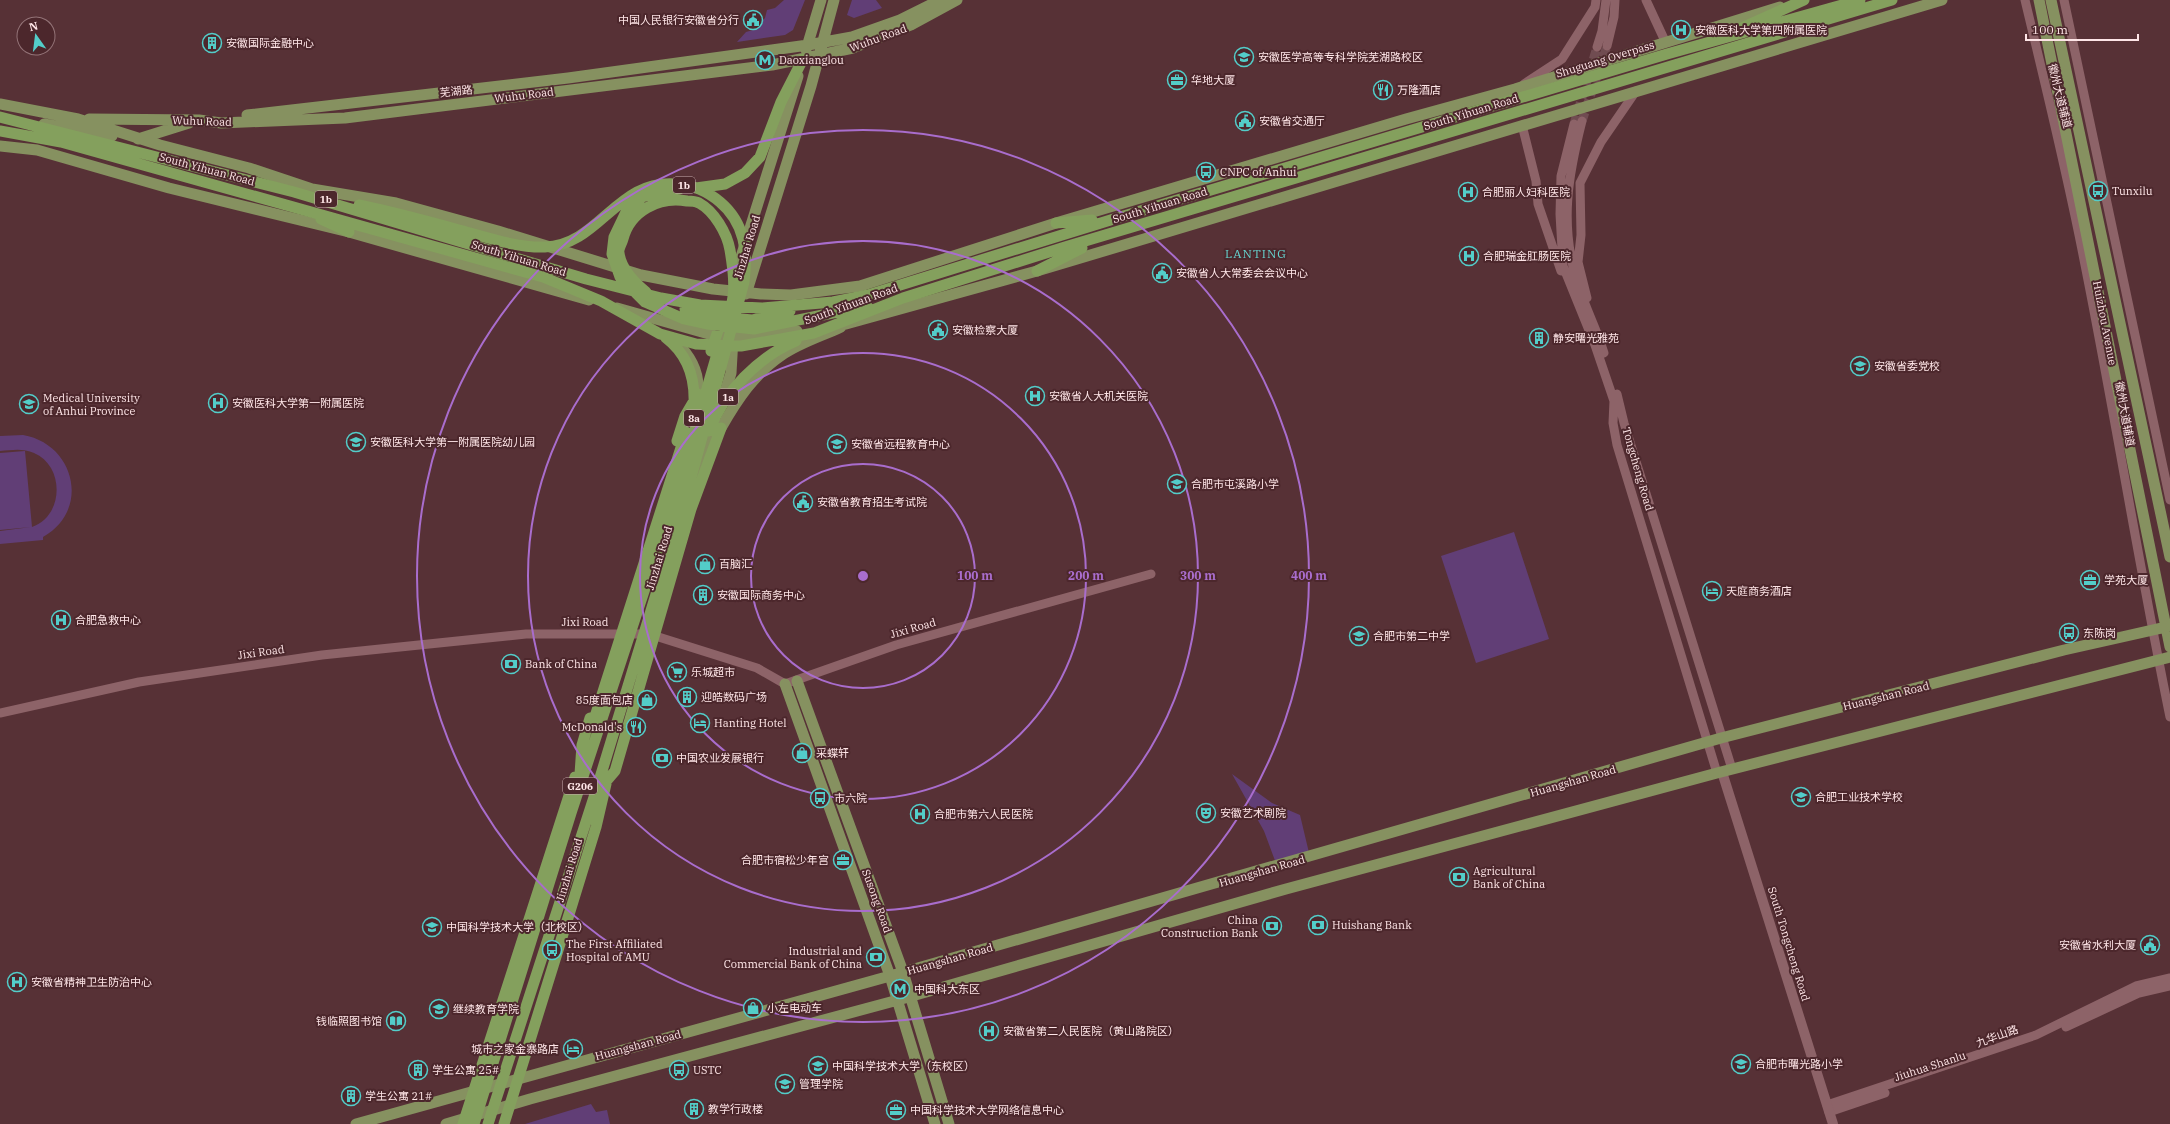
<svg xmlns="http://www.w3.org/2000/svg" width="2170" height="1124" font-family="'IBM Plex Serif','Noto Sans SC',serif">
  <rect width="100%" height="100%" fill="#573136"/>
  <path fill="#613e76" d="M784,0h21l-12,30 -8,5 -48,7 9,-10 7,-2 12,-12 2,-8 8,-2z
    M852,0h24l6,8 -28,10 -7,-3z
    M23,435c52,9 68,75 20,102v3l-43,4v-13l31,-4 -31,3v-77l25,-2 7,76c32,-11 33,-61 2,-74 -11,-5 -22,-3 -34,-2v-15z
    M1514,532l35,107 -73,24 -35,-107z
    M1232,774l40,29 28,12 10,42 -33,9 -13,-35z
    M591,1104l5,8 11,-2 3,14h-85z"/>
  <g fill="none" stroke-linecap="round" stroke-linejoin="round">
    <path stroke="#704c51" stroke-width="9" stroke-dasharray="9 4.5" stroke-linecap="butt" d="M1582,121l25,-75
      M1574,124l23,-77"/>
    <path stroke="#8d6368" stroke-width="9" d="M1646,0l19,41
      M2025,0c21,88 43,176 60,265 30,150 54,302 85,452
      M2064,0l106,500
      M1607,46l7,-29 1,-17
      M1597,47l5,-16 4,-31
      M1524,84l38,-25 33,-52 1,-7
      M1582,121c-14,55 -22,102 -6,157 7,25 20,49 28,75
      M1574,124l-13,52 -1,38 3,52 32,79 19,56 -1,22 4,22 100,328
      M1522,125l14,56 2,23 23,67
      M1587,298l-9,-36 3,-27 -1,-52 21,-41 35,-51
      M1617,394l7,29 108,346
      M0,713l139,-31 183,-27 204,-21h123l108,34 28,16 111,-39 255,-71
      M2066,1027l73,-34 31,-7
      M1827,1105l209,-70 100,-49 34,-8
      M1829,1112l56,-19"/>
    <path stroke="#8d6368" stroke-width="10" d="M1722,772l111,352"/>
    <path stroke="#869160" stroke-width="11" d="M2039,0l131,647
      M2051,0l119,557
      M806,50l15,-50
      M0,104l78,15 82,26 89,23 63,21 84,14 102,28 143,44 72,14 48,5 30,1 69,-9 196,-63 350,-104 109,-30 265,-82
      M247,115l321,-37 240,-33 44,-8 48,-17 40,-20
      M89,119l110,1 22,3 124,-5 427,-53 81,-17 58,-23 46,-25
      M44,124l68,12
      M138,139l51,-16
      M0,146l37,4 132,38 180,44 240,68
      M734,279l64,-203
      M746,294l65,-208 23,-86
      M617,308l99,28 16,2 65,-7
      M846,324l191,-53 905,-271
      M675,341c14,13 24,29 23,49
      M721,405l10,-32 2,-35
      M721,428c16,-28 33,-54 61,-73 17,-12 40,-19 59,-28
      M699,473l16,-50
      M797,681l106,291 46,152
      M785,684l105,292 45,148
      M356,1124l534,-148 831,-238 343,-88 106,-24
      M446,1124l84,-25 368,-99 388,-111 431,-116 453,-116"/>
    <path stroke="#84a05d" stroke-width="11" d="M1737,30l67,-30
      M0,117l294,75 292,87 75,19 39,7 62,3 71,-6 35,-7 249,-77 550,-164 193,-54
      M0,131l61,11 482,135 58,24 59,33 36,10 45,2 73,-13 89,-35 162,-51 827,-247
      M696,188l29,-4 20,-11 15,-16 21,-55 22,-43
      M679,189l-18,2 -19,6 -17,17 -11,23 -2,17 8,23 25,25 39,17 23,5 47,5 113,-23
      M359,205c34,7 67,16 100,25 27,7 57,18 86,17 55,-2 72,-69 132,-63 17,1 30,7 43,18 25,21 28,50 24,80l-58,214 -91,298 -107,330
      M321,219l28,13
      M1056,223l36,-3
      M1037,271l45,-23
      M646,292c-11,-9 -25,-23 -27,-39 -1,-4 3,-10 4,-14 7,-28 36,-43 64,-38 3,0 8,0 12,2 15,8 28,30 31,47 3,18 6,39 1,57
      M685,309l26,7 41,4 38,-9
      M666,338c21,16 29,39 28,65
      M711,351l14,-41
      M709,431c15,-39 49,-74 87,-90
      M677,441l8,-25 13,-22
      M592,726l94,-294
      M580,774l2,-29 8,-27
      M597,792l18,-21 76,-262 30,-81
      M463,1124l112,-347
      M474,1124l97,-311 108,-328 40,-138
      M504,1124l59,-190 33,-107 10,-43"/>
  </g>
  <g fill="none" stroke="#a96dcd" stroke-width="2">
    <circle cx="863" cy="576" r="112"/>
    <circle cx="863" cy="576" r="223"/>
    <circle cx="863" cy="576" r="335"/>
    <circle cx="863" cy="576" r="446"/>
  </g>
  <defs>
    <symbol id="civic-ring" viewBox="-11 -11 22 22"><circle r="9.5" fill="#4c272c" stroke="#53cdc9" stroke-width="1.5"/><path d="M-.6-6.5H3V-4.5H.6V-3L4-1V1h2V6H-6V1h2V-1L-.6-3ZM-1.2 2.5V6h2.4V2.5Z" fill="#53cdc9"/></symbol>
    <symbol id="hospital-ring" viewBox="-11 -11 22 22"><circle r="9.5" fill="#4c272c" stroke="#53cdc9" stroke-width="1.5"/><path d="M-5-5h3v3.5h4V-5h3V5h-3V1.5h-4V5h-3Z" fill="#53cdc9"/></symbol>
    <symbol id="building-ring" viewBox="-11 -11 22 22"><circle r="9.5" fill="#4c272c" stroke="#53cdc9" stroke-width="1.5"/><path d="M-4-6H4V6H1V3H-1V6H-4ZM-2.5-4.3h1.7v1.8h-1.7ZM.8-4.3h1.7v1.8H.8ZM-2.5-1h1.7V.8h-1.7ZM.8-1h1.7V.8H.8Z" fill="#53cdc9"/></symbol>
    <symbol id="university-ring" viewBox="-11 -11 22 22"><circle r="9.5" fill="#4c272c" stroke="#53cdc9" stroke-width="1.5"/><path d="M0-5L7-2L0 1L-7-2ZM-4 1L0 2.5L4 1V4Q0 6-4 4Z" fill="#53cdc9"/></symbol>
    <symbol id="metro-ring" viewBox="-11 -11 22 22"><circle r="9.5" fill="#4c272c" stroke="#53cdc9" stroke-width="1.5"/><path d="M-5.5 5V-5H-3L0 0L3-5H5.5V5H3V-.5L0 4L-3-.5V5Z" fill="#53cdc9"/></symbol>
    <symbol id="office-ring" viewBox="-11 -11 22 22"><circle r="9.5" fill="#4c272c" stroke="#53cdc9" stroke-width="1.5"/><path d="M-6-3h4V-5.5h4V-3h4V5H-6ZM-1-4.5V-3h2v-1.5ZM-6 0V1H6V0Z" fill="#53cdc9"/></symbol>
    <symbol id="restaurant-ring" viewBox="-11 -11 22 22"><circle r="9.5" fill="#4c272c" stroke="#53cdc9" stroke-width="1.5"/><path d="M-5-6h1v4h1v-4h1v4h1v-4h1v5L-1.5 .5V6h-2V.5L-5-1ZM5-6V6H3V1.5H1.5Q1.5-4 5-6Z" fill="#53cdc9"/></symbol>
    <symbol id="bus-ring" viewBox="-11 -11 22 22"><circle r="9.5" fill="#4c272c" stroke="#53cdc9" stroke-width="1.5"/><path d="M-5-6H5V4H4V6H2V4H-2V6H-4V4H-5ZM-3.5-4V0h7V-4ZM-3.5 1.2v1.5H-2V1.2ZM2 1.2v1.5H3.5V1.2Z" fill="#53cdc9"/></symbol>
    <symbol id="school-ring" viewBox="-11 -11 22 22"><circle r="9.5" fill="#4c272c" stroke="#53cdc9" stroke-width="1.5"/><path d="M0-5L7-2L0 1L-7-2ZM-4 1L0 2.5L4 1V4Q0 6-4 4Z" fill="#53cdc9"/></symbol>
    <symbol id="shop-ring" viewBox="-11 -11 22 22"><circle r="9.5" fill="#4c272c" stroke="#53cdc9" stroke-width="1.5"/><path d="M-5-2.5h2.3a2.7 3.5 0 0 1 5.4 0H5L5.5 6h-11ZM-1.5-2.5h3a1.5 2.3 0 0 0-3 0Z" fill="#53cdc9"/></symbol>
    <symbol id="hotel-ring" viewBox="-11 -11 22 22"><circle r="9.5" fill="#4c272c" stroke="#53cdc9" stroke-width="1.5"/><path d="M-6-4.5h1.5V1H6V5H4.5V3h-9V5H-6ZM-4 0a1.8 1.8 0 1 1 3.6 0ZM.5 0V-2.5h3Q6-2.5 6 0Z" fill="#53cdc9"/></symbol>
    <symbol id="bank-ring" viewBox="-11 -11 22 22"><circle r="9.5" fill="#4c272c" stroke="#53cdc9" stroke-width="1.5"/><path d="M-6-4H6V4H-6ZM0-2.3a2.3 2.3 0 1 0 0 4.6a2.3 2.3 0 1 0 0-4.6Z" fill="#53cdc9"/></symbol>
    <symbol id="supermarket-ring" viewBox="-11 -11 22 22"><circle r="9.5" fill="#4c272c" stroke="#53cdc9" stroke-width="1.5"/><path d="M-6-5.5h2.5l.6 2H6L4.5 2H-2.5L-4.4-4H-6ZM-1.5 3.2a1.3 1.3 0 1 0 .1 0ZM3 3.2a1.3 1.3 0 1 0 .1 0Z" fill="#53cdc9"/></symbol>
    <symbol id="theatre-ring" viewBox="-11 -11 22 22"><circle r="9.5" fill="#4c272c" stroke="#53cdc9" stroke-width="1.5"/><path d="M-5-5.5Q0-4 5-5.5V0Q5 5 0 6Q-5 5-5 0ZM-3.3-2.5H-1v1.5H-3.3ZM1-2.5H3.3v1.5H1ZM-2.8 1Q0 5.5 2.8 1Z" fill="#53cdc9"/></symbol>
    <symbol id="library-ring" viewBox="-11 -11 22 22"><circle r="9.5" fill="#4c272c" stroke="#53cdc9" stroke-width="1.5"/><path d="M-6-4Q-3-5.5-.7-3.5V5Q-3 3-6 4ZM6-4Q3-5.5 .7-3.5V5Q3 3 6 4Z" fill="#53cdc9"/></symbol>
  </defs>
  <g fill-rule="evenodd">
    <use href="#civic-ring" x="742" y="9" width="22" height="22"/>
    <use href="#hospital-ring" x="1670" y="19" width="22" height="22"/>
    <use href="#building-ring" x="201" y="32" width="22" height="22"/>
    <use href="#university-ring" x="1233" y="46" width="22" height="22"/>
    <use href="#metro-ring" x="754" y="49" width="22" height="22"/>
    <use href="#office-ring" x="1166" y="69" width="22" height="22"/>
    <use href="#restaurant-ring" x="1372" y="79" width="22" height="22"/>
    <use href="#civic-ring" x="1234" y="110" width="22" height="22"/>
    <use href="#bus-ring" x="1195" y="161" width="22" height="22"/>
    <use href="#bus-ring" x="2087" y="180" width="22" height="22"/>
    <use href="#hospital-ring" x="1457" y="181" width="22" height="22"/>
    <use href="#hospital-ring" x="1458" y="245" width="22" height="22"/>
    <use href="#civic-ring" x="1151" y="262" width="22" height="22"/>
    <use href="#civic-ring" x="927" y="319" width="22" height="22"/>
    <use href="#building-ring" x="1528" y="327" width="22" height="22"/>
    <use href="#school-ring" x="1849" y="355" width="22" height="22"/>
    <use href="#hospital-ring" x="1024" y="385" width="22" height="22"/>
    <use href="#hospital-ring" x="207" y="392" width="22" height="22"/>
    <use href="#university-ring" x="18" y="393" width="22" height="22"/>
    <use href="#school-ring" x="345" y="431" width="22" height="22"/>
    <use href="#university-ring" x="826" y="433" width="22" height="22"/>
    <use href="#school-ring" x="1166" y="473" width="22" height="22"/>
    <use href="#civic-ring" x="792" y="491" width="22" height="22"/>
    <use href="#shop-ring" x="694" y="553" width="22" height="22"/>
    <use href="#office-ring" x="2079" y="569" width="22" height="22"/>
    <use href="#hotel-ring" x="1701" y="580" width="22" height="22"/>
    <use href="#building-ring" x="692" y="584" width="22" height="22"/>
    <use href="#hospital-ring" x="50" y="609" width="22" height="22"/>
    <use href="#bus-ring" x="2058" y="622" width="22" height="22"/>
    <use href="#school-ring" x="1348" y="625" width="22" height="22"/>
    <use href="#bank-ring" x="500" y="653" width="22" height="22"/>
    <use href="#supermarket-ring" x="666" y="661" width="22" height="22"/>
    <use href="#building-ring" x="676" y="686" width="22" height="22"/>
    <use href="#shop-ring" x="636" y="689" width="22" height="22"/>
    <use href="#hotel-ring" x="689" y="712" width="22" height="22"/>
    <use href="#restaurant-ring" x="625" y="716" width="22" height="22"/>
    <use href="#shop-ring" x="791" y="742" width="22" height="22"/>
    <use href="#bank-ring" x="651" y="747" width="22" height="22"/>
    <use href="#university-ring" x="1790" y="786" width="22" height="22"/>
    <use href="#bus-ring" x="809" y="787" width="22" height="22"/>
    <use href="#theatre-ring" x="1195" y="802" width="22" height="22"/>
    <use href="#hospital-ring" x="909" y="803" width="22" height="22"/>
    <use href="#office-ring" x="832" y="849" width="22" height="22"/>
    <use href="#bank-ring" x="1448" y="866" width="22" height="22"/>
    <use href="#bank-ring" x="1307" y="914" width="22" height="22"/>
    <use href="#bank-ring" x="1261" y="915" width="22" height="22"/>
    <use href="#university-ring" x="421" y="916" width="22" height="22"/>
    <use href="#civic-ring" x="2139" y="934" width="22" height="22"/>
    <use href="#bus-ring" x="541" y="939" width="22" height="22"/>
    <use href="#bank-ring" x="865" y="946" width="22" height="22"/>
    <use href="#hospital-ring" x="6" y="971" width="22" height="22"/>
    <use href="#metro-ring" x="889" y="978" width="22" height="22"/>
    <use href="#shop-ring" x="742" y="997" width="22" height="22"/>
    <use href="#university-ring" x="428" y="998" width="22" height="22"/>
    <use href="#library-ring" x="385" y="1010" width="22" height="22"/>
    <use href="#hospital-ring" x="978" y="1020" width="22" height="22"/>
    <use href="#hotel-ring" x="562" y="1038" width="22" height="22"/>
    <use href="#school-ring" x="1730" y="1053" width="22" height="22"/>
    <use href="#university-ring" x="807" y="1055" width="22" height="22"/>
    <use href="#building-ring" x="407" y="1059" width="22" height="22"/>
    <use href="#bus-ring" x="668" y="1059" width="22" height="22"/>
    <use href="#university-ring" x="774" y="1073" width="22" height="22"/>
    <use href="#building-ring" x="340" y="1085" width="22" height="22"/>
    <use href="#building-ring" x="683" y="1098" width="22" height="22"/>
    <use href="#office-ring" x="885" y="1099" width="22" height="22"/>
  </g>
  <g text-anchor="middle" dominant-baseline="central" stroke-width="4" stroke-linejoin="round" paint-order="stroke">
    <g fill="#4c272c" stroke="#c9acaf" stroke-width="1">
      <rect x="673" y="177" width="22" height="16" rx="3"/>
      <rect x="315" y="191" width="22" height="16" rx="3"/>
      <rect x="718" y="389" width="20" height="16" rx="3"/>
      <rect x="684" y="410" width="20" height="16" rx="3"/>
      <rect x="563" y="778" width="34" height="16" rx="3"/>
    </g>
    <g font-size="10" font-weight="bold" fill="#fee5e7">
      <text x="684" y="185">1b</text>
      <text x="326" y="199">1b</text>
      <text x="728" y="397">1a</text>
      <text x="694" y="418">8a</text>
      <text x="580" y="786">G206</text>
    </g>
    <g font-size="11" fill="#fee5e7" stroke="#4c272c" text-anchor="start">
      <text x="739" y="20" text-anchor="end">中国人民银行安徽省分行</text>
      <text x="1695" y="30">安徽医科大学第四附属医院</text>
      <text x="226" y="43">安徽国际金融中心</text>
      <text x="1258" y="57">安徽医学高等专科学院芜湖路校区</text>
      <text x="779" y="60">Daoxianglou</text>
      <text x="1191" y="80">华地大厦</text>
      <text x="1397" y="90">万隆酒店</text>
      <text x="1259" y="121">安徽省交通厅</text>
      <text x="1220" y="172">CNPC of Anhui</text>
      <text x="2112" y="191">Tunxilu</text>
      <text x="1482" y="192">合肥丽人妇科医院</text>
      <text x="1483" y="256">合肥瑞金肛肠医院</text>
      <text x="1176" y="273">安徽省人大常委会会议中心</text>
      <text x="952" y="330">安徽检察大厦</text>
      <text x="1553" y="338">静安曙光雅苑</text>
      <text x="1874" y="366">安徽省委党校</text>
      <text x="1049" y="396">安徽省人大机关医院</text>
      <text x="43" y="398">Medical University<tspan x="43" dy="13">of Anhui Province</tspan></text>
      <text x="232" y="403">安徽医科大学第一附属医院</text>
      <text x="370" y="442">安徽医科大学第一附属医院幼儿园</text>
      <text x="851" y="444">安徽省远程教育中心</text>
      <text x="1191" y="484">合肥市屯溪路小学</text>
      <text x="817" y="502">安徽省教育招生考试院</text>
      <text x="719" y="564">百脑汇</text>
      <text x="2104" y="580">学苑大厦</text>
      <text x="1726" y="591">天庭商务酒店</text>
      <text x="717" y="595">安徽国际商务中心</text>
      <text x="75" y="620">合肥急救中心</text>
      <text x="2083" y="633">东陈岗</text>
      <text x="1373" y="636">合肥市第二中学</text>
      <text x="525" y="664">Bank of China</text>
      <text x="691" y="672">乐城超市</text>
      <text x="701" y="697">迎皓数码广场</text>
      <text x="633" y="700" text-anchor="end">85度面包店</text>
      <text x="714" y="723">Hanting Hotel</text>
      <text x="622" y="727" text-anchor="end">McDonald's</text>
      <text x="816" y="753">采蝶轩</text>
      <text x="676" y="758">中国农业发展银行</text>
      <text x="1815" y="797">合肥工业技术学校</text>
      <text x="834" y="798">市六院</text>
      <text x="1220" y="813">安徽艺术剧院</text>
      <text x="934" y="814">合肥市第六人民医院</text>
      <text x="829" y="860" text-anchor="end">合肥市宿松少年宫</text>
      <text x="1473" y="871">Agricultural<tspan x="1473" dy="13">Bank of China</tspan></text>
      <text x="1258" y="920" text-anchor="end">China<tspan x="1258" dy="13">Construction Bank</tspan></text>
      <text x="1332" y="925">Huishang Bank</text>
      <text x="446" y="927">中国科学技术大学（北校区）</text>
      <text x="566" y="944">The First Affiliated<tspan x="566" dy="13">Hospital of AMU</tspan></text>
      <text x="2136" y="945" text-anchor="end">安徽省水利大厦</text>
      <text x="862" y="951" text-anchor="end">Industrial and<tspan x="862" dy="13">Commercial Bank of China</tspan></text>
      <text x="31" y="982">安徽省精神卫生防治中心</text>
      <text x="914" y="989">中国科大东区</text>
      <text x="767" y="1008">小左电动车</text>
      <text x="453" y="1009">继续教育学院</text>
      <text x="382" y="1021" text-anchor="end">钱临照图书馆</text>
      <text x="1003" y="1031">安徽省第二人民医院（黄山路院区）</text>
      <text x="559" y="1049" text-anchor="end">城市之家金寨路店</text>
      <text x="1755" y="1064">合肥市曙光路小学</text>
      <text x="832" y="1066">中国科学技术大学（东校区）</text>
      <text x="432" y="1070">学生公寓 25#</text>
      <text x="693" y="1070">USTC</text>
      <text x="799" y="1084">管理学院</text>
      <text x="365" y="1096">学生公寓 21#</text>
      <text x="708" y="1109">教学行政楼</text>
      <text x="910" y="1110">中国科学技术大学网络信息中心</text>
    </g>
    <g font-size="11" fill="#fee5e7" stroke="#4c272c">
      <text transform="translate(878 38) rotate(-20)">Wuhu Road</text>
      <text transform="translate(1605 59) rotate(-17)">Shuguang Overpass</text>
      <text transform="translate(456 91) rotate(-6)">芜湖路</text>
      <text transform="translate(524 95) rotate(-7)">Wuhu Road</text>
      <text transform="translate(2060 96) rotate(76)">徽州大道辅道</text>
      <text transform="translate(1471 112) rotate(-17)">South Yihuan Road</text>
      <text transform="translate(202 121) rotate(2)">Wuhu Road</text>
      <text transform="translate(207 169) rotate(15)">South Yihuan Road</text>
      <text transform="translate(1160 205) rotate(-17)">South Yihuan Road</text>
      <text transform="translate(747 247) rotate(-73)">Jinzhai Road</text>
      <text transform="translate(519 258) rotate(17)">South Yihuan Road</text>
      <text transform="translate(851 304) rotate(-20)">South Yihuan Road</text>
      <text transform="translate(2105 323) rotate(79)">Huizhou Avenue</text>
      <text transform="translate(2125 414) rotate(80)">徽州大道辅道</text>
      <text transform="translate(1638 469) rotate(74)">Tongcheng Road</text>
      <text transform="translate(659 558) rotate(-73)">Jinzhai Road</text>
      <text x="585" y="622">Jixi Road</text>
      <text transform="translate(913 628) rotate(-16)">Jixi Road</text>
      <text transform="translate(261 652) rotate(-8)">Jixi Road</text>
      <text transform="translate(1886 696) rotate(-14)">Huangshan Road</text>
      <text transform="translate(1573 781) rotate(-16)">Huangshan Road</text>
      <text transform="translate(569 870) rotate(-73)">Jinzhai Road</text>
      <text transform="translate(1262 871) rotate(-16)">Huangshan Road</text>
      <text transform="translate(877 901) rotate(70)">Susong Road</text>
      <text transform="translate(1789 944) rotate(73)">South Tongcheng Road</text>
      <text transform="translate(950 959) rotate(-16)">Huangshan Road</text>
      <text transform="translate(1997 1036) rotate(-20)">九华山路</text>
      <text transform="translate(638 1045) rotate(-15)">Huangshan Road</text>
      <text transform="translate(1930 1066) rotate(-18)">Jiuhua Shanlu</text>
    </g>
    <g font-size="12" letter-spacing="1" fill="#66d2ce" stroke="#4c272c">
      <text x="1256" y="253">LANTING</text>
    </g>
  </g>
  <circle cx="863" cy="576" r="6" fill="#a96dcd" stroke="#4c272c" stroke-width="2"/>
  <g font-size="12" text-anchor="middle" font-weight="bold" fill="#a96dcd" stroke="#4c272c" stroke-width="4" stroke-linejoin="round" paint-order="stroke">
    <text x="975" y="580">100 m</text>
    <text x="1086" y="580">200 m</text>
    <text x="1198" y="580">300 m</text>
    <text x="1309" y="580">400 m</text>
  </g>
  <g transform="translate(36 36) rotate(346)"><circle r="19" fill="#4c272c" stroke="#937377"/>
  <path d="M0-3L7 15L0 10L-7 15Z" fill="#53cdc9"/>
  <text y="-6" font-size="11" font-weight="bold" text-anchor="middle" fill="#fee5e7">N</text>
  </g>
  <path d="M2026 34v6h112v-6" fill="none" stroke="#fee5e7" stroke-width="2"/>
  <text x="2032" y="34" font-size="12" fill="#fee5e7" stroke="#4c272c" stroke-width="3" paint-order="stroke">100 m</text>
</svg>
